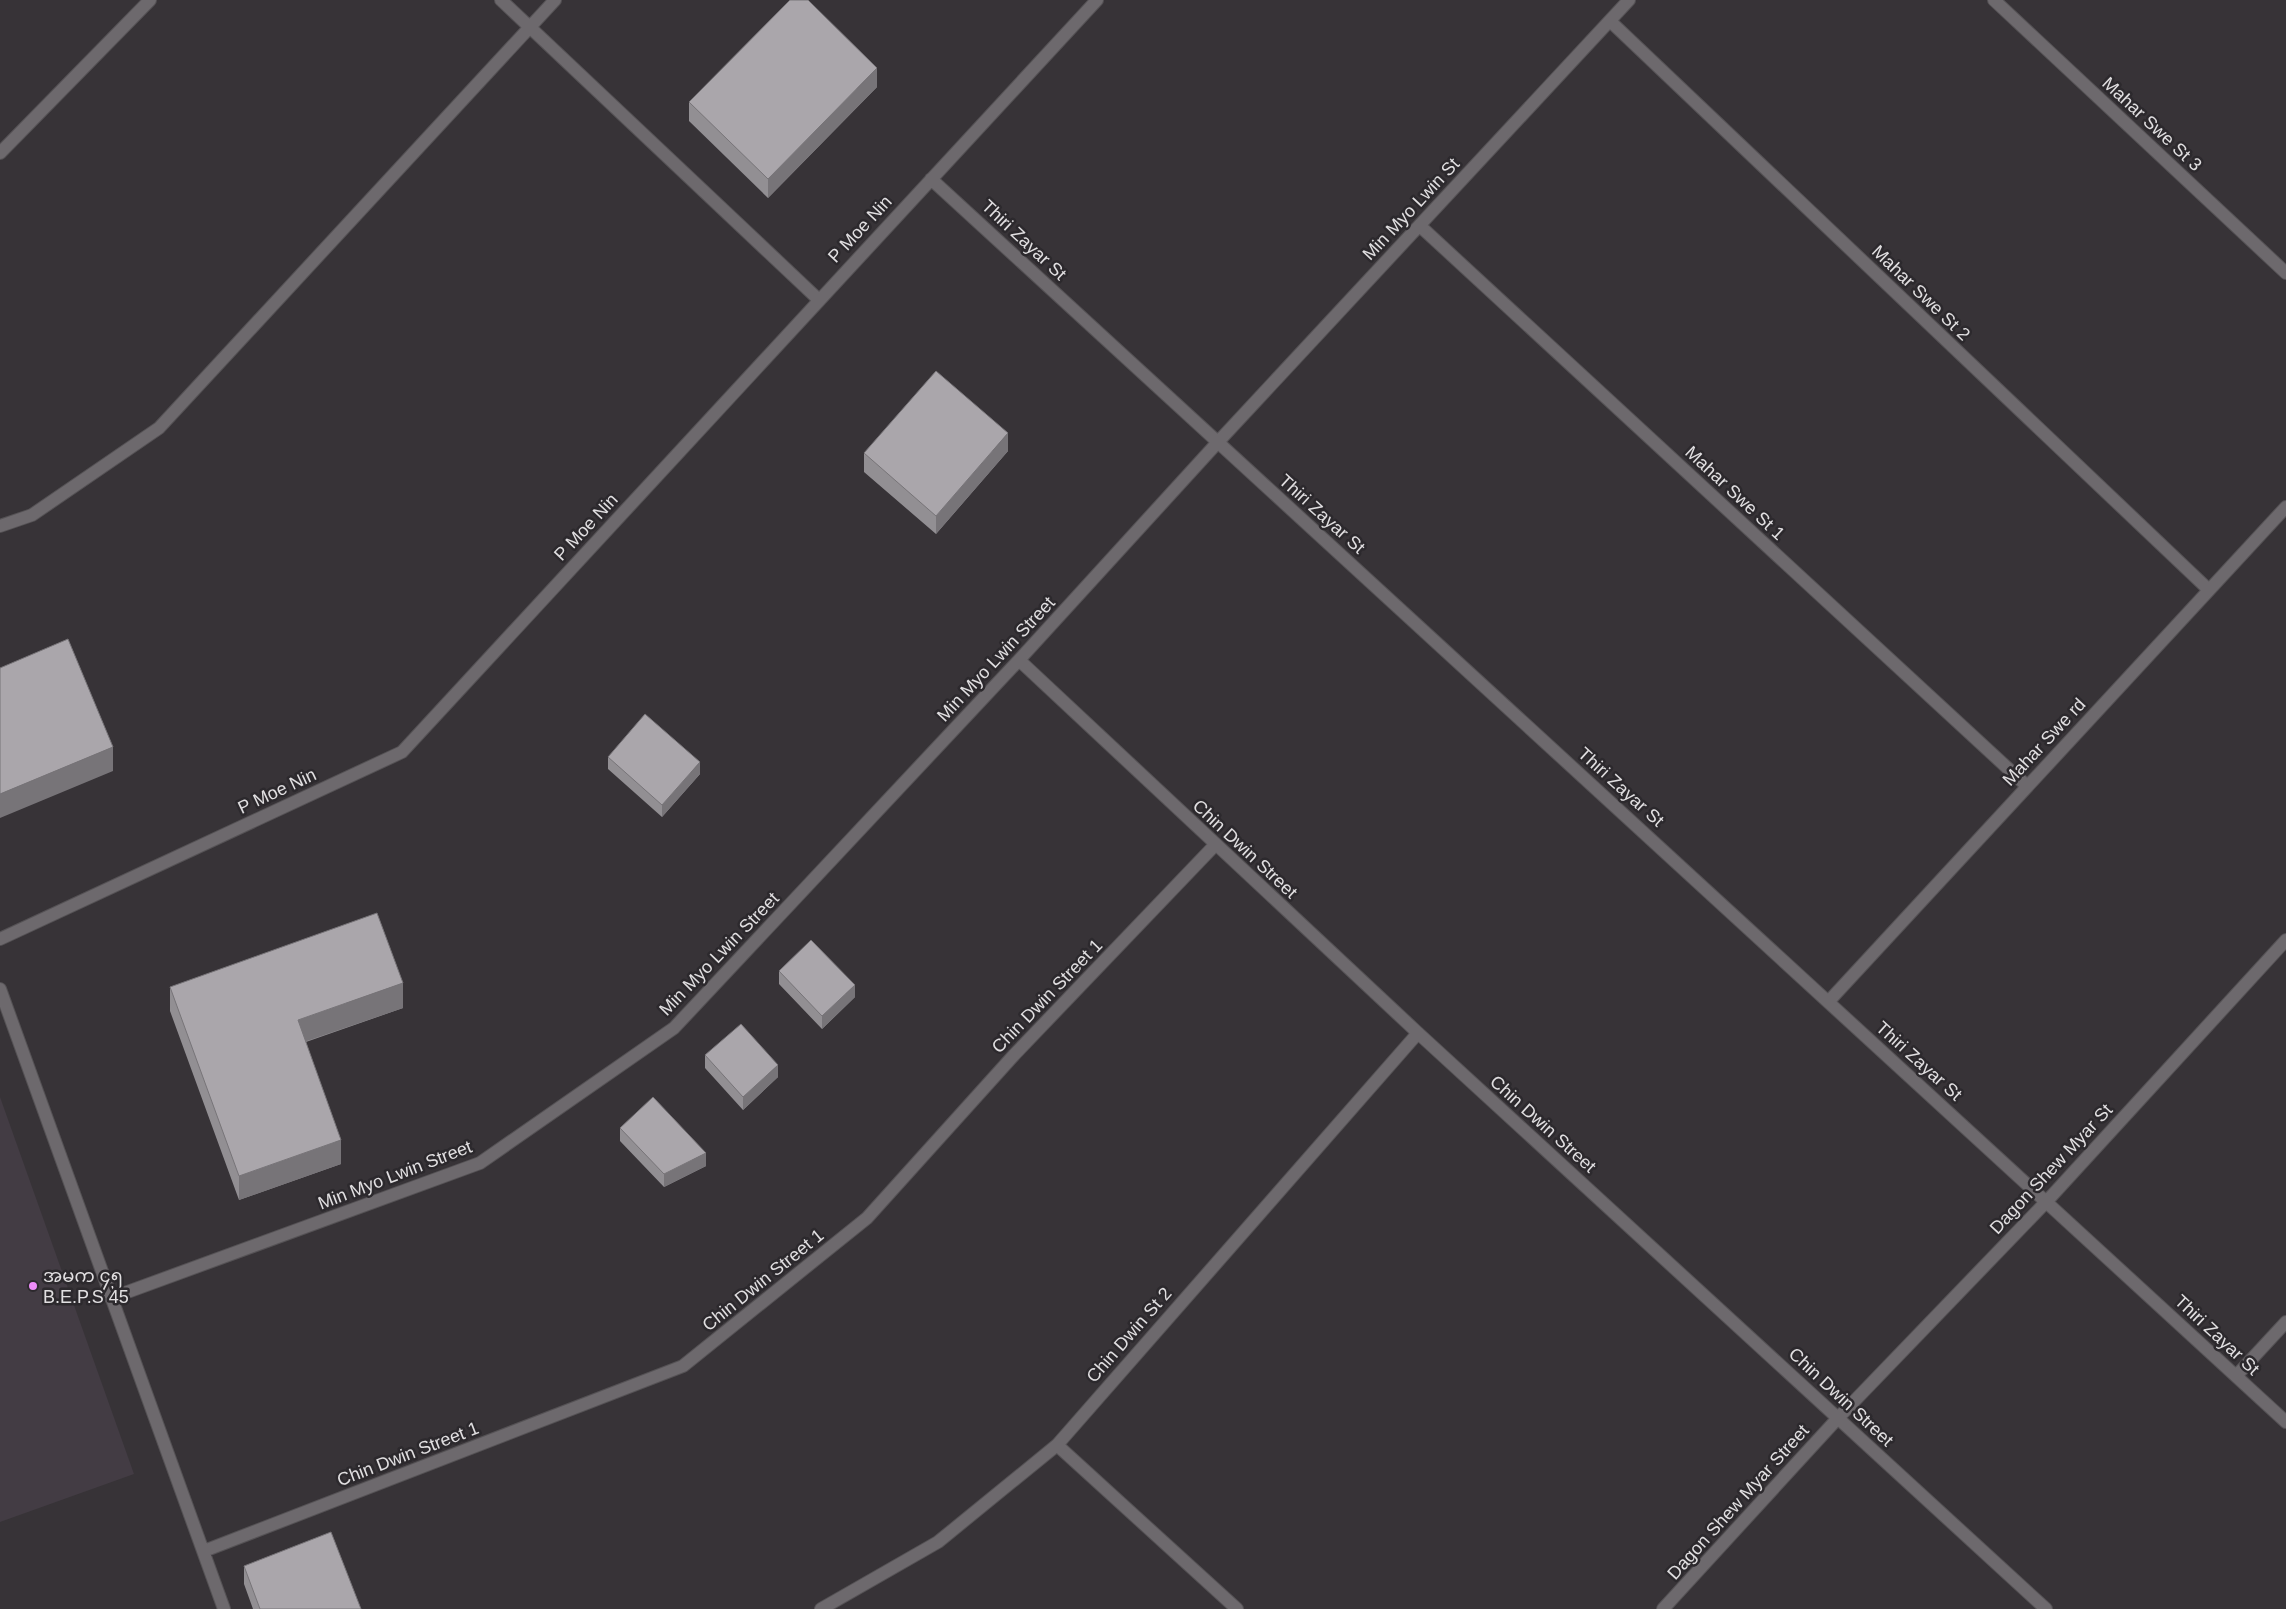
<svg xmlns="http://www.w3.org/2000/svg" width="2286" height="1609" font-family="Helvetica,'Noto Sans Myanmar',sans-serif">
  <rect width="100%" height="100%" fill="#373337"/>
  <path fill="#433c44" d="M0,1097l134,377 -134,48z"/>
  <g fill="none" stroke-linecap="round" stroke-linejoin="round">
    <defs>
      <path id="minor" d="M501,0l318,300
        M1994,0l292,273
        M1610,21l599,569
        M0,153l150,-153
        M931,179l1355,1243
        M1420,226l607,560
        M0,526l32,-11 127,-87 396,-428
        M1019,660l399,373 628,576
        M0,939l402,-187 695,-752
        M0,989l224,620
        M1829,1001l457,-494
        M111,1298l369,-135 194,-135 345,-368 199,-218 411,-442
        M2236,1376l50,-54
        M1057,1445l180,164
        M204,1551l479,-185 184,-148 147,-163 201,-210
        M821,1609l117,-67 119,-97 361,-412
        M1663,1609l175,-191 209,-217 239,-261"/>
    </defs>
    <use href="#minor" stroke="#555255" stroke-width="14"/>
    <use href="#minor" stroke="#6d696d" stroke-width="12"/>
  </g>
  <path fill="#928f93" d="M877,87l-109,111 -79,-77v-19z
    M1008,451l-72,83 -72,-62v-19z
    M608,757l92,17 -38,43 -54,-48z
    M779,971l76,26 -33,32 -43,-45z
    M170,987l233,21 -97,34 35,122 -102,36 -69,-189z
    M705,1055l73,22 -35,33 -38,-42z
    M620,1128l86,38 -42,21 -44,-46z
    M244,1566l117,43h-108l-9,-25z"/>
  <path fill="#777478" d="M877,68v19l-109,111v-19z
    M1008,433v18l-72,83v-18z
    M113,747v24l-113,47v-24z
    M700,762v12l-38,43v-12z
    M403,983v25l-105,36v-24z
    M855,985v12l-33,32v-13z
    M778,1065v12l-35,33v-13z
    M341,1140v24l-102,36v-24z
    M706,1153v13l-42,21v-13z"/>
  <path fill="#aaa6ab" stroke="#777478" d="M790,0h18l69,68 -109,111 -79,-77z
    M936,371l72,62 -72,83 -72,-63z
    M68,639l45,108 -113,47v-126z
    M645,714l55,48 -38,43 -54,-48z
    M377,913l26,70 -105,37 43,120 -102,36 -69,-189z
    M811,940l44,45 -33,31 -43,-45z
    M741,1024l37,41 -35,32 -38,-42z
    M653,1097l53,56 -42,21 -44,-46z
    M331,1532l30,77h-101l-16,-43z"/>
  <circle fill="#ed8cf9" stroke="#2c292d" stroke-width="2" cx="33" cy="1286" r="5"/>
  <g text-anchor="middle" dominant-baseline="central" stroke-width="5" stroke-linejoin="round" paint-order="stroke">
    <g font-size="18" fill="#e1dfe1" stroke="#2c292d">
      <text transform="translate(2152 124) rotate(43)">Mahar Swe St 3</text>
      <text transform="translate(1411 209) rotate(-47)">Min Myo Lwin St</text>
      <text transform="translate(860 229) rotate(-47)">P Moe Nin</text>
      <text transform="translate(1024 240) rotate(43)">Thiri Zayar St</text>
      <text transform="translate(1921 293) rotate(44)">Mahar Swe St 2</text>
      <text transform="translate(1735 493) rotate(43)">Mahar Swe St 1</text>
      <text transform="translate(1322 514) rotate(42)">Thiri Zayar St</text>
      <text transform="translate(586 527) rotate(-47)">P Moe Nin</text>
      <text transform="translate(996 659) rotate(-47)">Min Myo Lwin Street</text>
      <text transform="translate(2044 742) rotate(-47)">Mahar Swe rd</text>
      <text transform="translate(1621 787) rotate(42)">Thiri Zayar St</text>
      <text transform="translate(277 791) rotate(-25)">P Moe Nin</text>
      <text transform="translate(1245 849) rotate(43)">Chin Dwin Street</text>
      <text transform="translate(719 954) rotate(-46)">Min Myo Lwin Street</text>
      <text transform="translate(1047 996) rotate(-46)">Chin Dwin Street 1</text>
      <text transform="translate(1919 1061) rotate(42)">Thiri Zayar St</text>
      <text transform="translate(1543 1124) rotate(42)">Chin Dwin Street</text>
      <text transform="translate(2051 1169) rotate(-47)">Dagon Shew Myar St</text>
      <text transform="translate(395 1175) rotate(-21)">Min Myo Lwin Street</text>
      <text transform="translate(763 1280) rotate(-39)">Chin Dwin Street 1</text>
      <text transform="translate(1129 1335) rotate(-49)">Chin Dwin St 2</text>
      <text transform="translate(2217 1335) rotate(43)">Thiri Zayar St</text>
      <text transform="translate(1841 1397) rotate(43)">Chin Dwin Street</text>
      <text transform="translate(408 1454) rotate(-21)">Chin Dwin Street 1</text>
      <text transform="translate(1738 1502) rotate(-48)">Dagon Shew Myar Street</text>
    </g>
    <g font-size="18" fill="#e1dfe1" stroke="#2c292d" text-anchor="start">
      <text x="43" y="1276">အမက ၄၅<tspan x="43" dy="21">B.E.P.S 45</tspan></text>
    </g>
  </g>
</svg>
